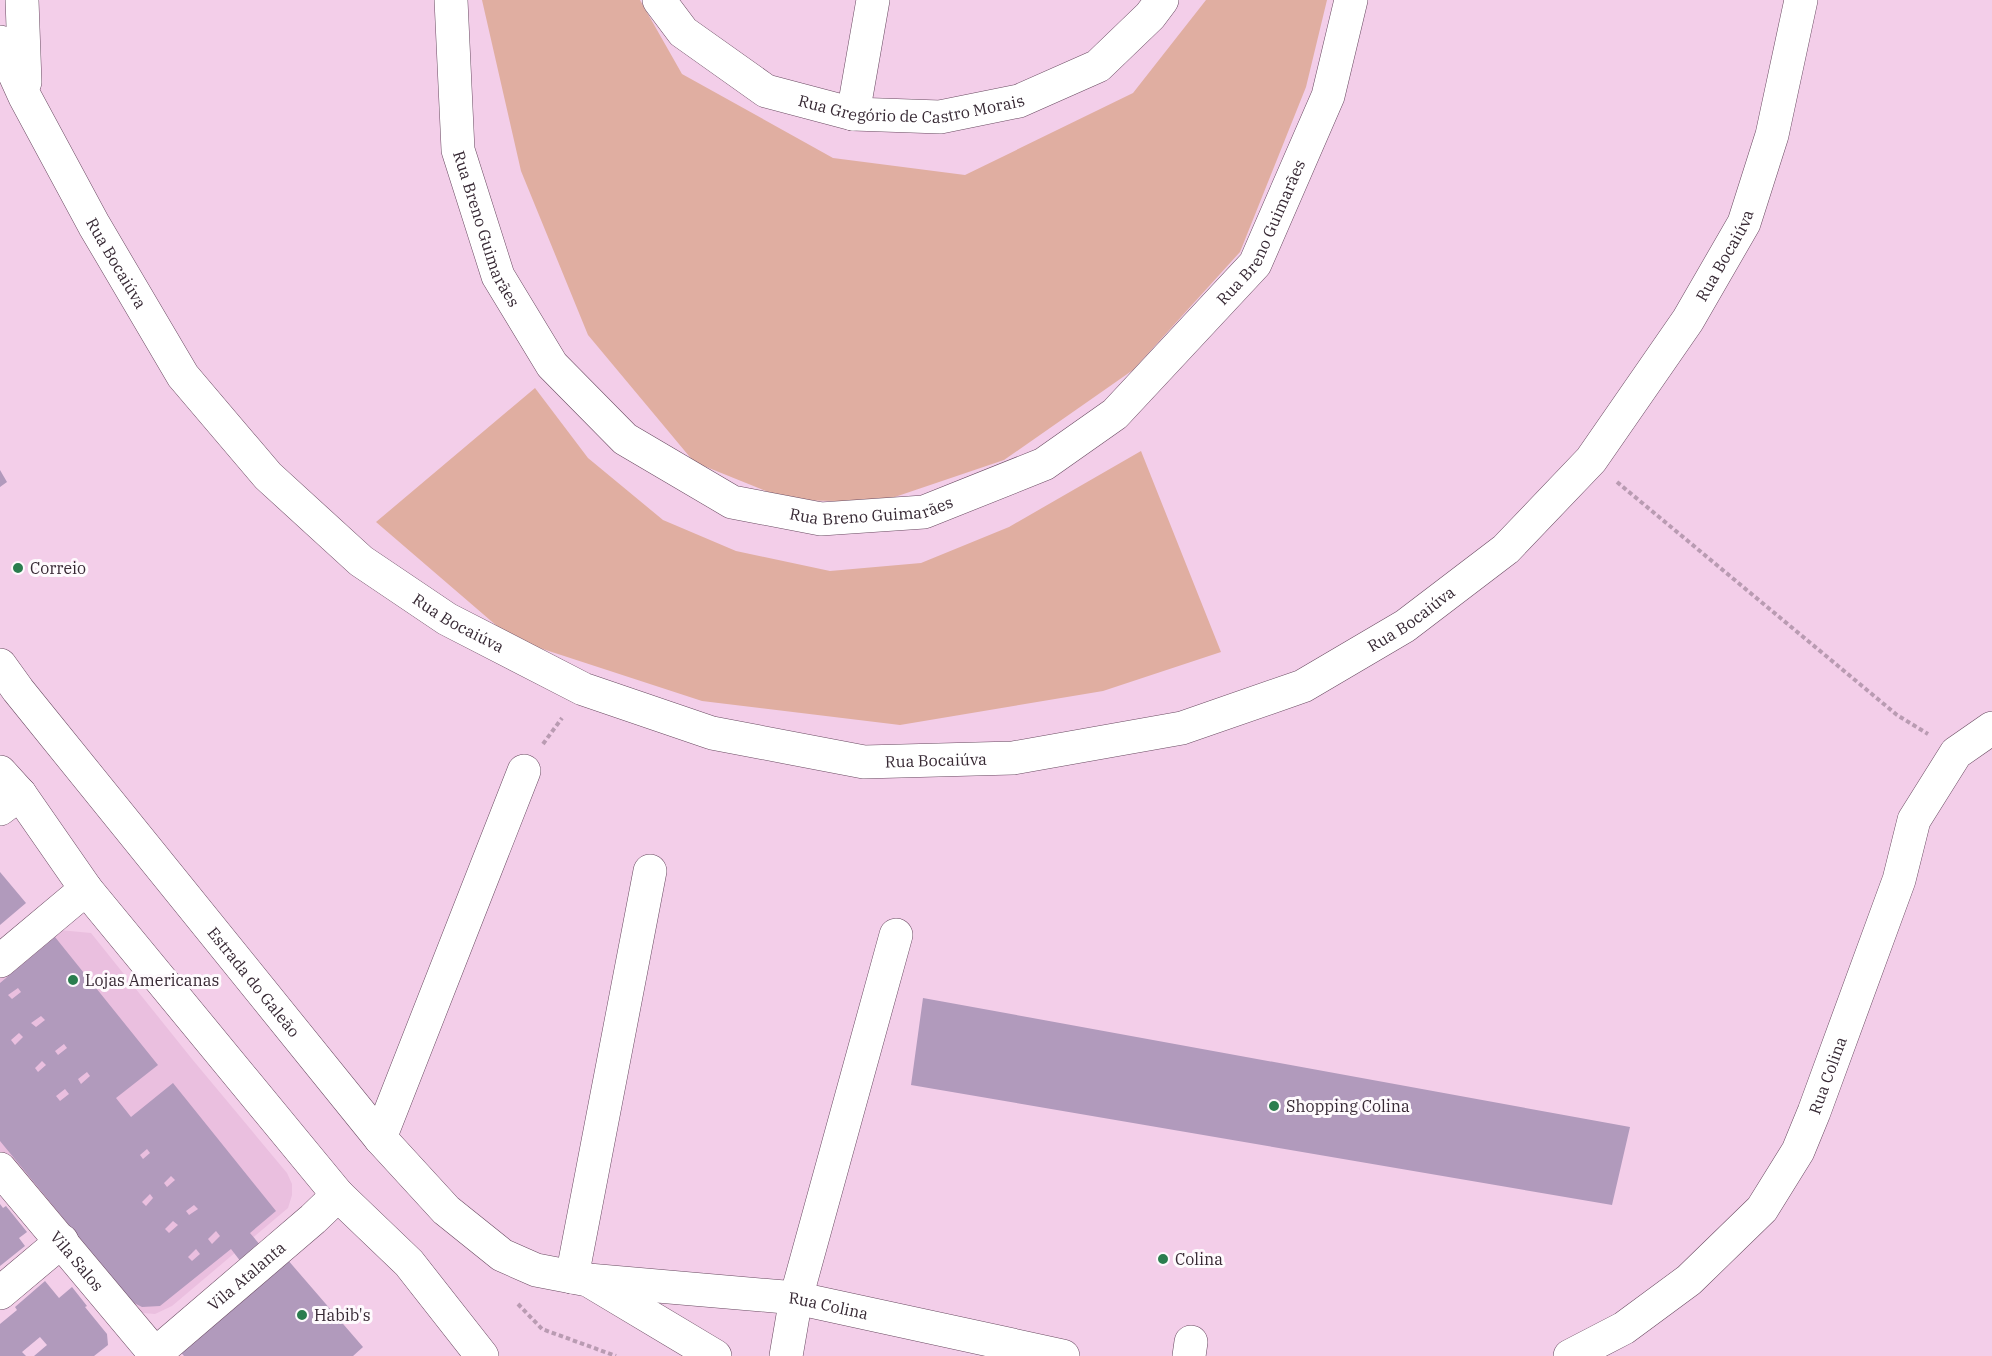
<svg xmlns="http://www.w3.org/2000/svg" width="1992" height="1356" font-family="'IBM Plex Serif',serif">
  <rect width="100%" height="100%" fill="#f3cee9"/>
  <path fill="#eabfdf" d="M49,929l42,4 101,126 95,114 5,11v11l-4,13 -116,98 -17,8 -12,-1 -17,-9 -126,-151v-183z"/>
  <path fill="#e0aea1" d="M482,0h158l42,74 151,84 132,17 168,-82 73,-93h121l-21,87 -66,165 -107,118 -129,90 -124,42 -92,-2 -94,-38 -106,-127 -67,-164z
    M535,388l53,70 75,62 73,31 94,20 91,-8 88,-36 132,-76 80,201 -118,39 -203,34 -198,-24 -190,-62 -136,-117z"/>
  <path fill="#b19abc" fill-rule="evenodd" d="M0,470l7,12 -7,5z
    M0,872l26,31 -26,22z
    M55,937l103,128 -42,33 15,19 42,-34 103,128 -26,22 11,13 -20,16 -10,-13 -71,57 -18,1 -10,-5 -132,-161v-158zM18,988l3,4 -9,7 -4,-4zM41,1016l4,4 -9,7 -5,-4zM19,1033l4,4 -8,8 -4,-5zM64,1044l3,4 -9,7 -3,-4zM42,1061l4,4 -8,7 -3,-4zM87,1072l3,4 -9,8 -3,-5zM65,1089l4,5 -9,7 -4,-5zM147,1149l3,4 -7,6 -3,-4zM171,1176l4,4 -8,7 -3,-4zM150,1194l3,4 -7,8 -4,-4zM194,1205l4,4 -9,6 -3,-4zM173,1221l5,4 -9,8 -4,-4zM216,1231l4,5 -8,8 -4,-5zM196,1249l4,5 -8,7 -4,-4z
    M923,998l707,129 -18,78 -701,-120z
    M0,1204l3,4 3,-2 21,26 -8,6 6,8 -25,20z
    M287,1259l76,88 -10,9h-169l-6,-7z
    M45,1281l14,17 13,-11 15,19 -2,1 22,27 1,11 -14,11h-60l13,-11 -7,-8 -18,15 4,4h-26v-32l17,-14 -2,-3z"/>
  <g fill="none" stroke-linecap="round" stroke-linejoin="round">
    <defs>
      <g id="minor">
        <path d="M22,0l3,82"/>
        <path id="s1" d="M451,0l7,150 40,126 54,89 73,74 107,63 89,17 103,-7 120,-48 71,-50 140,-150 73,-168 23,-96"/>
        <path id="s2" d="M659,0l24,32 83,59 87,23 87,3 79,-16 79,-35 52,-50 12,-16"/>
        <path id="s3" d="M0,42l25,55 69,128 89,151 85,100 93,85 86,58 136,70 129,44 152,29 149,-4 169,-30 121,-42 102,-60 101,-77 85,-89 97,-140 56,-97 28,-88 29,-135"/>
        <path d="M853,114l20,-114"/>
        <path d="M0,809l20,-15"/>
        <path d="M0,961l86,-72"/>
        <path d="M380,1138l144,-367"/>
        <path id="s4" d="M0,1169l155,185"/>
        <path d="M572,1277l78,-406"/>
        <path id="s5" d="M588,1280l208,18 267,58"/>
        <path d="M0,1293l62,-52"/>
        <path d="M796,1298l100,-363"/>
        <path id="s6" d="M153,1356l160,-137 25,-24"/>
        <path d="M1189,1356l2,-14"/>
        <path id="s7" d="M1570,1356l54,-28 65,-48 73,-71 36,-58 16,-39 85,-232 15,-60 42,-67 36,-25"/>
      </g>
      <g id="major">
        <path id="s8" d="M0,665l18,25 362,448 66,72 56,45 34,15 52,10 127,76"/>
        <path d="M0,772l20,22 66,95 252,306 71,68 73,93"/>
        <path d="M786,1356l10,-58"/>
      </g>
    </defs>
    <use href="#minor" stroke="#694a61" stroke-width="34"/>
    <use href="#major" stroke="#694a61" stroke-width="34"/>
    <path stroke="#b99bb2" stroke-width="4" stroke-dasharray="4.5 3" stroke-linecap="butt" d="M1617,482l280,233 31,19
      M543,744l19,-26
      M518,1304l24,25 74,27"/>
    <use href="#minor" stroke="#fff" stroke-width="33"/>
    <use href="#major" stroke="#fff" stroke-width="33"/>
  </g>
  <g fill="#2a7d4e" stroke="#fefafd" stroke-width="2">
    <circle cx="18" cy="568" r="6"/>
    <circle cx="73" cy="980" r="6"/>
    <circle cx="1274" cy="1106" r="6"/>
    <circle cx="1163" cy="1259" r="6"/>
    <circle cx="302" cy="1315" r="6"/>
  </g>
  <g text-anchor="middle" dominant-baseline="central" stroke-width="6" stroke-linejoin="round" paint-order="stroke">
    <g font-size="16" fill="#372934" stroke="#fefafd">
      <text stroke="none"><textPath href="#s2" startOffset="290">Rua Gregório de Castro Morais</textPath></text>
      <text stroke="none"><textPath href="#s1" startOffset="234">Rua Breno Guimarães</textPath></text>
      <text stroke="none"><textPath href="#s1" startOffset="1260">Rua Breno Guimarães</textPath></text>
      <text stroke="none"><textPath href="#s3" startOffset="2248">Rua Bocaiúva</textPath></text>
      <text stroke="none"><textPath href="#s3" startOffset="250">Rua Bocaiúva</textPath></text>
      <text stroke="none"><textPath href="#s1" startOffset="756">Rua Breno Guimarães</textPath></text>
      <text stroke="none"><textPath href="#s3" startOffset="1762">Rua Bocaiúva</textPath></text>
      <text stroke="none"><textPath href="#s3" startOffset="754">Rua Bocaiúva</textPath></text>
      <text stroke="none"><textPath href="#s3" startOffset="1258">Rua Bocaiúva</textPath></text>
      <text stroke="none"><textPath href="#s8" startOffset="406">Estrada do Galeão</textPath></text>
      <text stroke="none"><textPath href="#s7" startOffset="393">Rua Colina</textPath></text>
      <text stroke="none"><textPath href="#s4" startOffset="120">Vila Salos</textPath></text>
      <text stroke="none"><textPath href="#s6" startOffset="123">Vila Atalanta</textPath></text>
      <text stroke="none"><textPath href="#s5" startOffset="242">Rua Colina</textPath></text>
    </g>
    <g font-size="16" fill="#372934" stroke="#fefafd" text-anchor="start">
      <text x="30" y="568">Correio</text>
      <text x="85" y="980">Lojas Americanas</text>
      <text x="1286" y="1106">Shopping Colina</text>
      <text x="1175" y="1259">Colina</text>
      <text x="314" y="1315">Habib's</text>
    </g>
  </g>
</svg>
